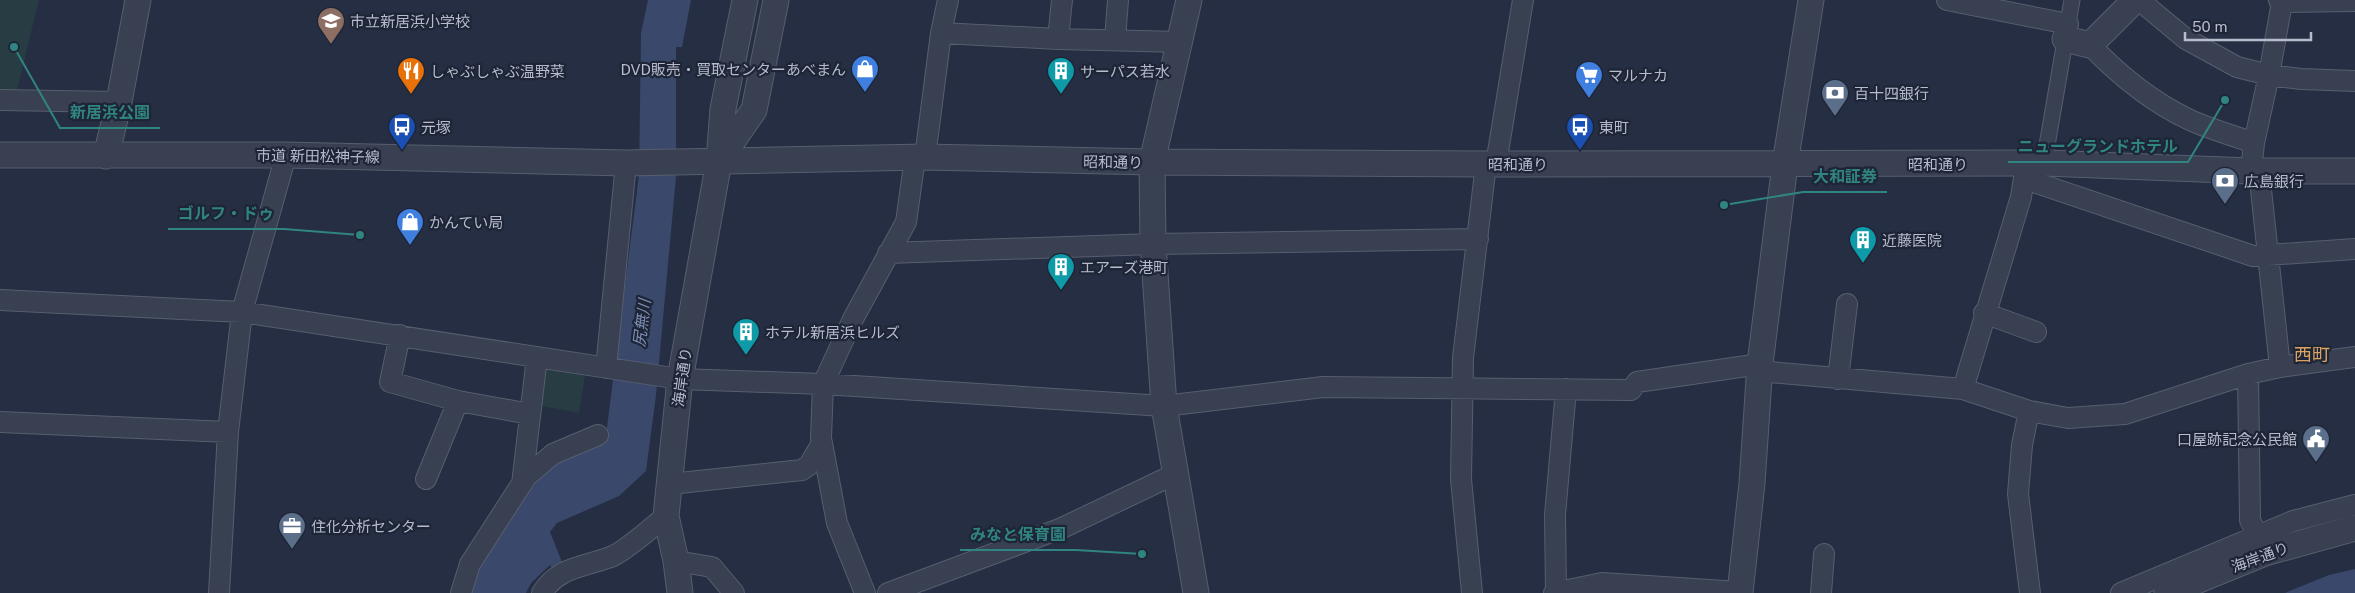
<svg xmlns="http://www.w3.org/2000/svg" width="2355" height="593" font-family="'Public Sans','Noto Sans JP',sans-serif">
  <rect width="100%" height="100%" fill="#252e42"/>
  <path fill="#273c43" d="M0,0h39l-23,94h-16z
    M542,367l43,8 -6,38 -43,-8z"/>
  <path fill="#3a496b" d="M648,0h43l-9,47h-6v130l-20,218 -10,76 -27,25 -62,27 -7,9 12,30 -8,9 -4,-6 -19,18 -5,10h-56l8,-23 53,-81 15,-20 59,-26 34,-268 2,-142z
    M2355,569v24h-70l44,-18z"/>
  <g fill="none" stroke-linecap="round" stroke-linejoin="round">
    <defs>
      <path id="pedestrian" d="M2044,163l28,-163"/>
      <path id="minor" d="M1947,0l121,24
        M2139,0l47,39 51,28 32,8 32,4 54,2
        M2279,0l3,2 73,-1
        M941,33l117,6 122,3
        M1058,39l4,-39
        M1115,40l3,-40
        M2090,45c27,28 62,57 98,74 21,10 44,16 66,24
        M0,100l119,2
        M925,157l16,-124 7,-33
        M1496,164l27,-164
        M2251,171l3,-28 15,-68 13,-73
        M2259,171l21,196
        M2025,179l228,77 102,-7
        M888,253l265,-9 325,-5
        M0,300l242,12 438,67 143,5 341,22 159,-19 308,3 6,-8 123,-18
        M1984,313l52,19
        M400,335l-10,47 68,19 -32,78
        M606,368l20,-205
        M1759,371l204,18 66,22 39,7 57,-4 123,-40 32,-7 75,-10
        M2248,374l2,146 12,26
        M1838,379l9,-75
        M1963,389l58,-192 5,-32
        M458,401l72,13
        M2029,411l-7,34 -4,49 12,99
        M0,422l228,10
        M522,484l15,-127
        M670,484l132,-14 7,-5 13,-22
        M676,561l36,6 22,26
        M219,593l9,-161 14,-120 44,-157
        M461,593l9,-29 56,-87 27,-23 45,-19
        M542,593c16,-27 44,-26 71,-37 15,-7 39,-29 53,-40
        M865,593l-28,-70 -16,-85 2,-54 30,-65 53,-97 9,-64
        M888,593l174,-65 113,-54
        M1472,593l-11,-114 2,-121 23,-194
        M1554,593l48,-10 138,9
        M1556,593l-1,-78 11,-126
        M1821,593l3,-39
        M2121,593l172,-72 62,-16"/>
      <path id="tertiary" d="M1189,0l-37,162 1,82 11,162 32,187
        M2065,39l25,6 45,-45
        M0,155h286l340,8 299,-6 227,5 334,2 558,-1 207,8h104
        M106,156l13,-54 19,-102
        M720,159l34,-49 22,-110
        M680,593l-4,-32 -10,-45 14,-137 39,-218 4,-52 22,-109
        M1740,593l12,-110 8,-119 25,-200 26,-164
        M2167,593l98,-40 90,-25"/>
    </defs>
    <use href="#pedestrian" stroke="#575e6f" stroke-width="17"/>
    <use href="#minor" stroke="#575e6f" stroke-width="22"/>
    <use href="#tertiary" stroke="#575e6f" stroke-width="27"/>
    <use href="#pedestrian" stroke="#394051" stroke-width="15"/>
    <use href="#minor" stroke="#394051" stroke-width="20"/>
    <use href="#tertiary" stroke="#394051" stroke-width="25"/>
  </g>
  <defs>
    <symbol id="school-pin" viewBox="-11 -11 22 30"><path d="M0 17L-7.5 6A9.5 9.5 0 1 1 7.5 6Z" fill="#8d6e63" stroke="#1e2537"/><path d="M0-5L7-2L0 1L-7-2ZM-4 1L0 2.5L4 1V4Q0 6-4 4Z" fill="#fff"/></symbol>
    <symbol id="shop-pin" viewBox="-11 -11 22 30"><path d="M0 17L-7.5 6A9.5 9.5 0 1 1 7.5 6Z" fill="#3f7fe0" stroke="#1e2537"/><path d="M-5-2.5h2.3a2.7 3.5 0 0 1 5.4 0H5L5.5 6h-11ZM-1.5-2.5h3a1.5 2.3 0 0 0-3 0Z" fill="#fff"/></symbol>
    <symbol id="restaurant-pin" viewBox="-11 -11 22 30"><path d="M0 17L-7.5 6A9.5 9.5 0 1 1 7.5 6Z" fill="#e8710a" stroke="#1e2537"/><path d="M-5-6h1v4h1v-4h1v4h1v-4h1v5L-1.5 .5V6h-2V.5L-5-1ZM5-6V6H3V1.5H1.5Q1.5-4 5-6Z" fill="#fff"/></symbol>
    <symbol id="building-pin" viewBox="-11 -11 22 30"><path d="M0 17L-7.5 6A9.5 9.5 0 1 1 7.5 6Z" fill="#0f9aa8" stroke="#1e2537"/><path d="M-4-6H4V6H1V3H-1V6H-4ZM-2.5-4.3h1.7v1.8h-1.7ZM.8-4.3h1.7v1.8H.8ZM-2.5-1h1.7V.8h-1.7ZM.8-1h1.7V.8H.8Z" fill="#fff"/></symbol>
    <symbol id="supermarket-pin" viewBox="-11 -11 22 30"><path d="M0 17L-7.5 6A9.5 9.5 0 1 1 7.5 6Z" fill="#3f7fe0" stroke="#1e2537"/><path d="M-6-5.5h2.5l.6 2H6L4.5 2H-2.5L-4.4-4H-6ZM-1.5 3.2a1.3 1.3 0 1 0 .1 0ZM3 3.2a1.3 1.3 0 1 0 .1 0Z" fill="#fff"/></symbol>
    <symbol id="bank-pin" viewBox="-11 -11 22 30"><path d="M0 17L-7.5 6A9.5 9.5 0 1 1 7.5 6Z" fill="#5c6f8a" stroke="#1e2537"/><path d="M-6-4H6V4H-6ZM0-2.3a2.3 2.3 0 1 0 0 4.6a2.3 2.3 0 1 0 0-4.6Z" fill="#fff"/></symbol>
    <symbol id="bus-pin" viewBox="-11 -11 22 30"><path d="M0 17L-7.5 6A9.5 9.5 0 1 1 7.5 6Z" fill="#1a4fb4" stroke="#1e2537"/><path d="M-5-6H5V4H4V6H2V4H-2V6H-4V4H-5ZM-3.5-4V0h7V-4ZM-3.5 1.2v1.5H-2V1.2ZM2 1.2v1.5H3.5V1.2Z" fill="#fff"/></symbol>
    <symbol id="civic-pin" viewBox="-11 -11 22 30"><path d="M0 17L-7.5 6A9.5 9.5 0 1 1 7.5 6Z" fill="#5c6f8a" stroke="#1e2537"/><path d="M-.6-6.5H3V-4.5H.6V-3L4-1V1h2V6H-6V1h2V-1L-.6-3ZM-1.2 2.5V6h2.4V2.5Z" fill="#fff"/></symbol>
    <symbol id="office-pin" viewBox="-11 -11 22 30"><path d="M0 17L-7.5 6A9.5 9.5 0 1 1 7.5 6Z" fill="#5c6f8a" stroke="#1e2537"/><path d="M-6-3h4V-5.5h4V-3h4V5H-6ZM-1-4.5V-3h2v-1.5ZM-6 0V1H6V0Z" fill="#fff"/></symbol>
  </defs>
  <g fill-rule="evenodd">
    <use href="#school-pin" x="315" y="5" width="32" height="43"/>
    <use href="#shop-pin" x="849" y="53" width="32" height="43"/>
    <use href="#restaurant-pin" x="395" y="55" width="32" height="43"/>
    <use href="#building-pin" x="1045" y="55" width="32" height="43"/>
    <use href="#supermarket-pin" x="1573" y="59" width="32" height="43"/>
    <use href="#bank-pin" x="1819" y="77" width="32" height="43"/>
    <use href="#bus-pin" x="386" y="111" width="32" height="43"/>
    <use href="#bus-pin" x="1564" y="111" width="32" height="43"/>
    <use href="#bank-pin" x="2209" y="165" width="32" height="43"/>
    <use href="#shop-pin" x="394" y="206" width="32" height="43"/>
    <use href="#building-pin" x="1847" y="224" width="32" height="43"/>
    <use href="#building-pin" x="1045" y="251" width="32" height="43"/>
    <use href="#building-pin" x="730" y="316" width="32" height="43"/>
    <use href="#civic-pin" x="2300" y="423" width="32" height="43"/>
    <use href="#office-pin" x="276" y="510" width="32" height="43"/>
  </g>
  <g text-anchor="middle" dominant-baseline="central" stroke-width="4.5" stroke-linejoin="round" paint-order="stroke">
    <g font-size="15" fill="#b6bccc" stroke="#1e2537" text-anchor="start">
      <text x="350" y="21">市立新居浜小学校</text>
      <text x="846" y="69" text-anchor="end">DVD販売・買取センターあべまん</text>
      <text x="430" y="71">しゃぶしゃぶ温野菜</text>
      <text x="1080" y="71">サーパス若水</text>
      <text x="1608" y="75">マルナカ</text>
      <text x="1854" y="93">百十四銀行</text>
      <text x="421" y="127">元塚</text>
      <text x="1599" y="127">東町</text>
      <text x="2244" y="181">広島銀行</text>
      <text x="429" y="222">かんてい局</text>
      <text x="1882" y="240">近藤医院</text>
      <text x="1080" y="267">エアーズ港町</text>
      <text x="765" y="332">ホテル新居浜ヒルズ</text>
      <text x="2297" y="439" text-anchor="end">口屋跡記念公民館</text>
      <text x="311" y="526">住化分析センター</text>
    </g>
    <g font-size="15" fill="#b6bccc" stroke="#1e2537">
      <text transform="translate(318 156) rotate(1)">市道 新田松神子線</text>
      <text transform="translate(1113 162) rotate(1)">昭和通り</text>
      <text x="1518" y="164">昭和通り</text>
      <text x="1938" y="164">昭和通り</text>
      <text transform="translate(682 377) rotate(-82)">海岸通り</text>
      <text transform="translate(2260 557) rotate(-20)">海岸通り</text>
    </g>
    <g font-size="16" font-style="italic" fill="#7c8eb3" stroke="#1e2537">
      <text transform="translate(642 323) rotate(-83)">尻無川</text>
    </g>
    <g font-size="18" fill="#d9a463" stroke="#1e2537">
      <text x="2312" y="354">西町</text>
    </g>
  </g>
  <path fill="none" stroke="#308481" stroke-width="2" d="M14 47L60 128H160M2225 100L2188 162H2008M1724 205L1803 192H1887M360 235L284 229H168M1142 554L1076 550H960"/>
  <g fill="#308481" stroke="#1e2537" stroke-width="2">
    <circle cx="14" cy="47" r="5"/>
    <circle cx="2225" cy="100" r="5"/>
    <circle cx="1724" cy="205" r="5"/>
    <circle cx="360" cy="235" r="5"/>
    <circle cx="1142" cy="554" r="5"/>
  </g>
  <g font-size="16" text-anchor="middle" font-weight="bold" fill="#308481" stroke="#1e2537" stroke-width="4.5" stroke-linejoin="round" paint-order="stroke">
    <text x="110" y="118">新居浜公園</text>
    <text x="2098" y="152">ニューグランドホテル</text>
    <text x="1845" y="182">大和証券</text>
    <text x="226" y="219">ゴルフ・ドゥ</text>
    <text x="1018" y="540">みなと保育園</text>
  </g>
  <path d="M2185 32v8h126v-8" fill="none" stroke="#b6bccc" stroke-width="2.5"/>
  <text x="2192" y="32" font-size="15" fill="#b6bccc" stroke="#1e2537" stroke-width="4" paint-order="stroke">50 m</text>
</svg>
